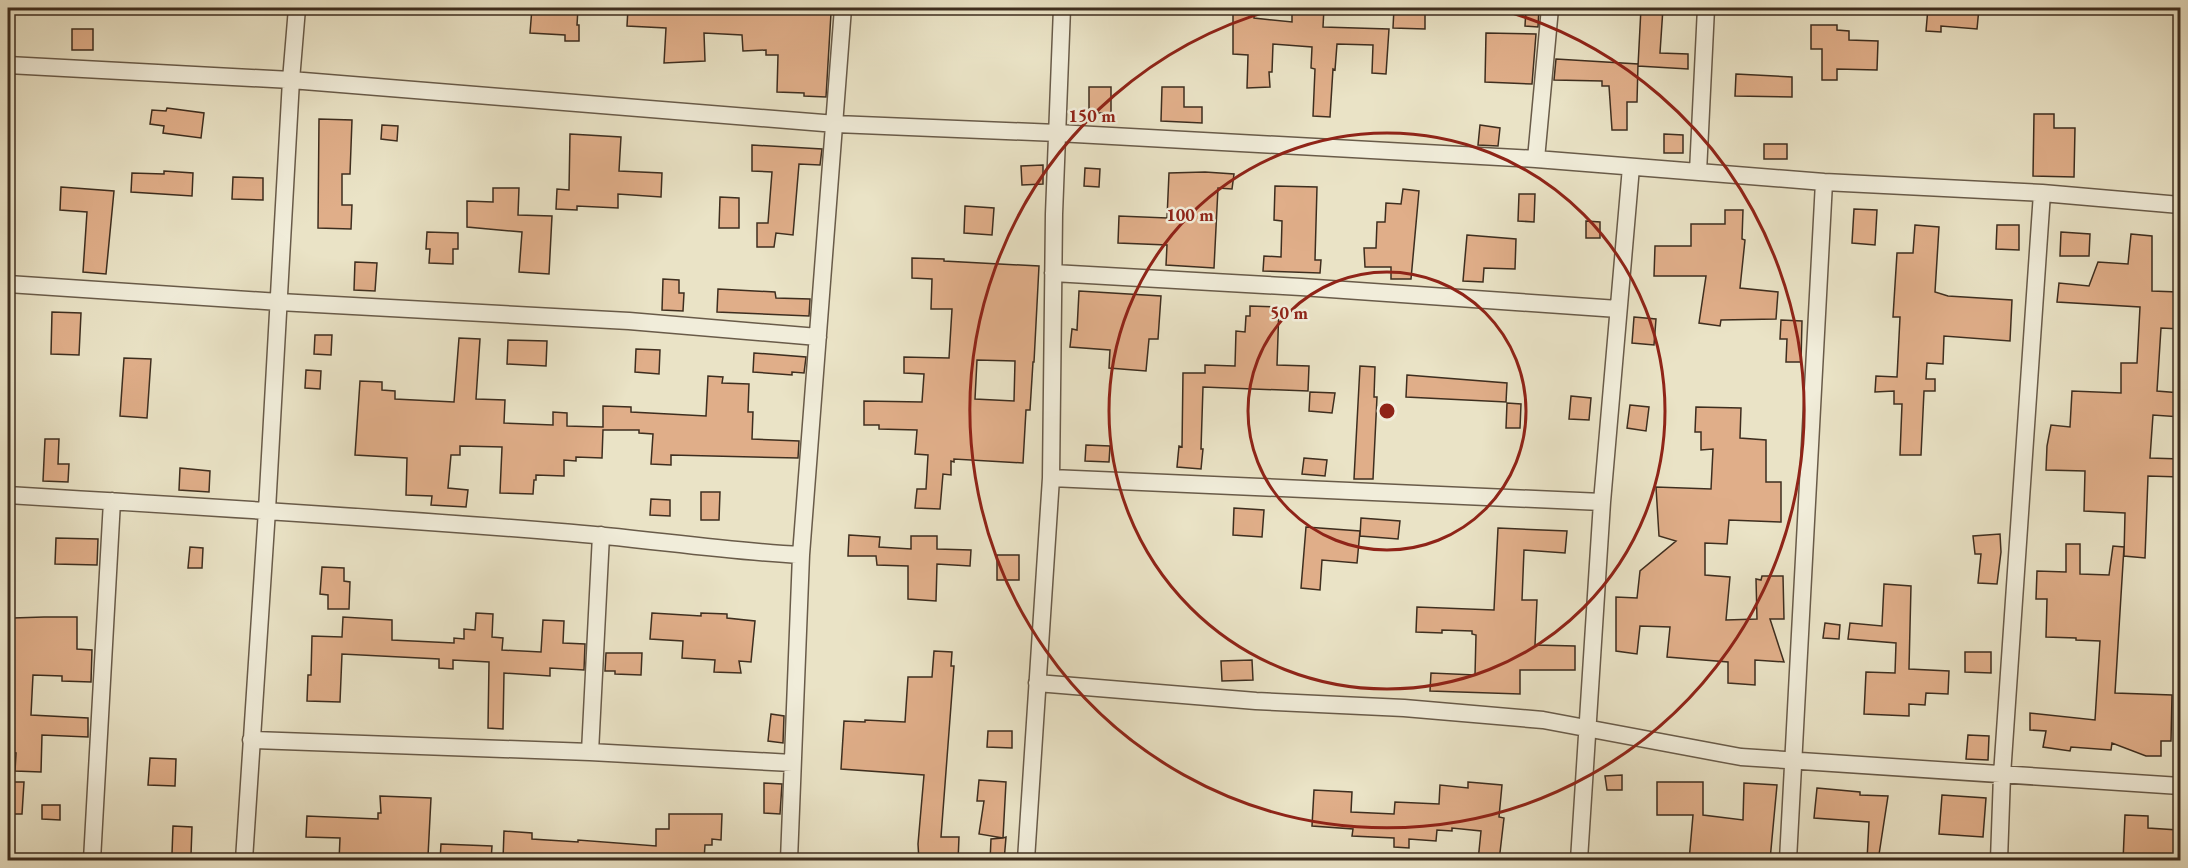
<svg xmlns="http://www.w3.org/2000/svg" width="2188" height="868" font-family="'EB Garamond',serif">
  <rect width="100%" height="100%" fill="#eae3c6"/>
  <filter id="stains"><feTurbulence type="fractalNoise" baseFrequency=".00333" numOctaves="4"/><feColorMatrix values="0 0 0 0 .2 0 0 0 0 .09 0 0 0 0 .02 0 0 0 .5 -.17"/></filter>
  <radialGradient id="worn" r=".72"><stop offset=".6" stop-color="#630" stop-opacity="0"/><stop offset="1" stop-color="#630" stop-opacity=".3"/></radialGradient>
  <path fill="#e0ae89" stroke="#3e2e1f" stroke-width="1.5" fill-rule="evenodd" d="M532,8l30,3 1,-3h15l-1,17h2v16h-14v-6l-35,-2z
    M628,8h153v3l50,2 -5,84 -22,-1v-3l-27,-1 1,-37h-12v-5l-23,1 -1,-16 -38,-2 1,28 -41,2 2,-35 -39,-2z
    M1236,8h18v10l38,4v-14h32l-1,19 66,2 -3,45 -14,-1 1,-28 -36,-1 -2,26 -2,-1 -3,48 -17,-1 2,-47 -4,-1 1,-21 -39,-3 -1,28h-3l1,15 -23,1 1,-33 -15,-1v-45z
    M1394,8h31v21l-32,-1z
    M1526,8h13l-1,19 -13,-1z
    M1641,8h22l-3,45 28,1v15l-50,-3z
    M1928,8h51l-2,21 -36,-3v6l-15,-1z
    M1811,25h26v5l12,1v9l29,1 -1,29 -40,-1v11h-15v-31h-11z
    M72,29h21v21h-21z
    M1486,33l50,1 -4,50 -47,-2z
    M1556,59l82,5 -1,38h-10v28h-15l-3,-44h-7v-5l-48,-1z
    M1736,74l56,3v20l-57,-1z
    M1089,87h22v26h-22z
    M1162,87h22v20h18v16l-41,-2z
    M167,108l37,5 -3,25 -38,-5 1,-7 -14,-2 2,-14 14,1z
    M2034,114h20v14h21l-1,49 -41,-1z
    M319,119l33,1 -2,54h-8v31h10l-1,24 -33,-1z
    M382,125l16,1 -1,15 -16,-2z
    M1480,125l20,3 -2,18 -20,-1z
    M570,134l51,3 -2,34 43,2 -1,24 -43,-3v14l-41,-2v4l-21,-1 1,-20 12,1z
    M1664,134l19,1v18h-19z
    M1764,144h23v15h-23z
    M752,145l70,4 -2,16 -21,-1 -6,71 -17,-2 -2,14h-17v-24h11l4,-51 -20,-1z
    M1043,165v19l-21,1 -1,-19z
    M1085,168l15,1 -1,18 -15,-1z
    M164,171l29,2 -1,23 -61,-4 1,-19 32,1z
    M1205,172l29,2 -2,15 -14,-1 -4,80 -48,-3 1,-20 -49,-2 1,-27 48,2 2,-45z
    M233,177l30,1v22l-31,-1z
    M1275,186l42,1 -2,73h6l-1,13 -57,-2 1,-15 17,1 1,-36 -8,-1z
    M61,187l53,4 -8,83 -23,-2 4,-60 -27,-2z
    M493,188h26l-1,27 34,1 -3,58 -30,-2 3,-40 -55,-5v-26l26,1z
    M1403,189l16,2 -8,88h-20v-12h-26l-1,-19h12l1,-26h8l1,-19 15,1z
    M1519,194h16l-1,28 -16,-1z
    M720,197l19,1v30h-20z
    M965,206l29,2 -2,27 -28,-2z
    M1854,209l23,1 -2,35 -23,-2z
    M1725,210h18l-1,29 3,1 -5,48 38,4 -2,27 -55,1 -1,6 -21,-3 7,-47h-52l1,-30h36v-22h34z
    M1586,221l14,1v16h-14z
    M1915,225l24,2 -4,65 13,4 64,4 -2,41 -66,-5 -1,28 -16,-1 -1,16h9v12h-11l-3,64h-21l2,-51h-8v-13l-19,1 1,-16 21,1 3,-60h-7l4,-64h16z
    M1997,225h22v25l-23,-1z
    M427,232l31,1v16h-5v15l-24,-1 1,-14h-4z
    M2061,232l29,2 -1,22h-29z
    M2131,234l21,2v55l26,1v17h3v20l-20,-1 -4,63 24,2v24l-28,-2 -3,43 31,1v18l-33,-1 -3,82 -21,-2 1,-43 -41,-2 1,-40 -39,-1 1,-24 4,-21 19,2 2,-36 49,2v-30h16l3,-56 -83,-5 2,-19 30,3 9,-24 30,2z
    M1467,235l49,4 -1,30 -31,-1 -1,14 -20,-1z
    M912,258l32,1v2l95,5 -5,96h-1l-3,48h-4l-3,53 -69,-4v3l-3,-1v14l-8,-1 -3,35 -25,-1 2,-19h9l2,-34 -13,-1 2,-24 -38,-1v-4h-15v-24l58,1 2,-28 -20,-1v-16l45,1 3,-49h-21l1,-30 -20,-1zM977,360l38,1 -1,40 -39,-2z
    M355,262l22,1 -2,28 -21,-1z
    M663,279l16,1v13h5l-1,18 -21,-1z
    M718,289l57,3 1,6 34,1 -1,17 -92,-4z
    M1079,291l82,5 -3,43h-9l-3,32 -37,-3 1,-18 -40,-3 2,-18 5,1z
    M1250,306l29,1 -2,58 32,1 -1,25 -105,-4 -2,62h2l-2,20 -24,-2 2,-21 3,1 1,-74h22v-8l30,1 1,-35 9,1 1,-16h4z
    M52,312l29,1 -2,42 -28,-1z
    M1634,317l22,2 -2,26 -22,-2z
    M1781,320l21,1 -1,41h-15l1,-23h-7z
    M315,335h17l-1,20 -17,-1z
    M459,338l21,1 -4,60 29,1 -1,23 49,2v-13l14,1v13l36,1v-21l28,1v5l75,4 2,-40 15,1 -1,6 27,1 -1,28h5l-1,27 47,2 -1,17 -127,-3v10l-20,-1 2,-30 -14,-1v-3h-36l-1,28 -26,-1v4l-12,-1v16l-28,-1v5h-2l-1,14 -33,-1 2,-46 -42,-1v9h-9l-3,33 20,2 -2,17 -35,-2 1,-9 -26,-1 1,-37 -52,-3 5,-74 22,1v8l13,1v8l59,3z
    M508,340l39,1 -1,25 -39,-2z
    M636,349l24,1 -1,24 -24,-2z
    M754,353l52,4 -2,16 -12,-1v3l-39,-3z
    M124,358l27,1 -4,59 -27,-2z
    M1360,366l15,1 -1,30h3l-4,82h-19z
    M306,370l15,1 -1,18 -15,-1z
    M1407,375l100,8 -1,19 -100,-5z
    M1310,392l25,1 -3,20 -23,-2z
    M1571,396l20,2 -2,22 -20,-1z
    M1507,403l14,1 -1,24h-14z
    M1630,405l19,2 -3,24 -19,-3z
    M1696,407l45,1 -1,30 26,2v42h15v40l-52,-2 -2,24 -22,-1v32l25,2 -4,43 31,-1 -1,-40 5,1 1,-4h21l1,43h-14l14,43 -29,-2v25l-27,-2v-21l-61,-5 3,-30 -30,-1 -3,28 -21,-3v-54l21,1 3,-27 36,-30 -17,-5 -3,-49 55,2 2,-40 -12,1v-18h-6z
    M45,439h14l-1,25h11l-1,18 -25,-1z
    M1086,445l24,1 -1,16 -24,-1z
    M1304,458l23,2 -2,16 -23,-2z
    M180,468l30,3 -1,21 -30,-2z
    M701,492h19l-1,28h-18z
    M651,499l19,1v16l-20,-1z
    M1234,508l30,2 -2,27 -29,-2z
    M1361,518l39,3 -2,18 -38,-3z
    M1306,527l54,4 -3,32 -35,-3 -2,30 -19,-2z
    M1498,528l69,3 -2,22 -41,-3 -2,50h15l-2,45 40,1v24h-55v24l-90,-3 1,-18 44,2 1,-40 -4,-1v-3l-30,-1v3l-26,-1 1,-25 77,3z
    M2000,534l1,18 -4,32 -19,-1 3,-29h-6l-2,-18z
    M849,535l31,2 -1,10 32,2v-13h26v13l34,1 -1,16 -33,-2 -1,37 -28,-2v-33l-31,-1 -1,-9h-28z
    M56,538l42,1 -1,26 -42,-1z
    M2066,544h14v30l29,1 4,-29 11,1 -9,146 57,2 -1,46h-10v15h-15l-34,-13 -1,7 -40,-3 -1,4 -27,-4 3,-16 -16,-1v-17l65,7 5,-79 -24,-1v-2l-30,-1 1,-38h-11l1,-28 29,1z
    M190,547l13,1 -1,20h-14z
    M997,555h22v25h-22z
    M322,567l22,1v13l6,1 -1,27h-21v-14l-8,-1z
    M1884,584l27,2 -2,83 40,2 -1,23 -22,-1 -1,12 -16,-1v12l-45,-2 2,-42 29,1 1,-30 -48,-4 2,-16 32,3z
    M476,613l17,1 -1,23 11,1 -1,12 39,2 2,-32 21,1 -1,22 22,1 -1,26 -34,-2v8l-46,-3 -1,56 -15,-1 1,-66 -36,-2v9l-14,-1v-9l-97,-5 -2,48 -33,-1 1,-26h3l1,-39 30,1 1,-20 49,3v20l62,3v-5l10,1v-10l11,1z
    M652,613l49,3v-3l26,1v4l28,3 -4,41 -12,-1 2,12 -27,-1 1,-12 -33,-2 1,-17 -33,-2z
    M44,617h33v32l15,1 -1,32 -29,-1v-5l-29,-1 -2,40 57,3v19l-46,-2 -1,37 -26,-1 1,-18 -8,-1v-59h1l4,-75z
    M1825,623l15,2 -1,14 -16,-1z
    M934,651l18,1 -1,14h3l-13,171h18l-1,24h-39l-1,-17 6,-69 -83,-6 3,-48 21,1v-2l40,2 3,-45h24z
    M1965,652h26v21l-26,-1z
    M606,653h36l-1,22 -26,-1v-3h-10z
    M1252,660l1,20 -31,1 -1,-20z
    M771,714l13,2 -1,27 -15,-2z
    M988,731h24v17l-25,-1z
    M1968,735l21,1 -1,24 -22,-1z
    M150,758l26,1 -1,27 -27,-1z
    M1622,775v15h-15l-2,-14z
    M979,780l27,2 -3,56 3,-1 -2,24h-14l1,-22 12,-1 -24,-4 5,-33h-7z
    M8,782h16l-2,32h-14z
    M1468,782l34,3 -3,32 5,1 -5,43h-21l3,-30 -29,-3v3l-15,-1 -1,11 -27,-2v9l-15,-1v-9l-42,-2 1,-7 -41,-3 2,-36 38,2 -1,20 43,2 1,-12 44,2 1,-19 28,3z
    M1657,782h46v33l40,5 1,-37 33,2 -7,75 -61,-5v6h-20l4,-46h-36z
    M764,783l18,1 -2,30 -16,-1z
    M1817,788l43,4v3l28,1 -10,65 -11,-1 2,-38 -55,-4z
    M1942,795l44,3 -3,39 -44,-3z
    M380,796l51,2 -3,58 -21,-1v6h-68l1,-23 -34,-1 1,-21 71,3v-6h3z
    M42,805h18v15l-18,-1z
    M669,814h53l-1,26 -9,-1v6h-7l-1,15h-201l1,-29 28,2v6l46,3v-2l78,6v-17h13z
    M2125,815l23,1v12l30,2 -1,30 -33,-2 -1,3h-20z
    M173,826l19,1 -1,28 -19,-1z
    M441,844l51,2 -1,15h-51z"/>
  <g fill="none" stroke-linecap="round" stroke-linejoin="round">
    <defs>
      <path id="minor" d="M8,65l283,15 545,44 221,9 479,26 288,23 218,11 138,12
        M1536,159l14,-151
        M1698,172l8,-164
        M1053,273l248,14 317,22
        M8,284l271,18 350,19 189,16
        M1051,478l551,24
        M8,495c184,11 369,22 553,37 80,6 160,19 240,23
        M1037,683l219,18 148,7 139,12 198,37 439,29
        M251,740l339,12 202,11
        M590,752l11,-217
        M92,860l20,-359
        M244,860l23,-350 24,-430 6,-72
        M789,860l12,-305 42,-547
        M1026,860l25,-382 3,-264 8,-206
        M1579,860l23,-358 29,-335
        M1788,860l36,-678
        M1999,860l3,-85 40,-582"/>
    </defs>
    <use href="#minor" stroke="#695b49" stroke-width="19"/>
    <use href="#minor" stroke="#f1edda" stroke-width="16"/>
  </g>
  <g fill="none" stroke="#8f2418" stroke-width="3">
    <circle cx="1387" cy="411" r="139"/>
    <circle cx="1387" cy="411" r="278"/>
    <path d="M1495 8A417 417 0 1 1 1279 8"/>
  </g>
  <circle cx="1387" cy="411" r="9" fill="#8f2418" stroke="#f1edda" stroke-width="3"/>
  <g font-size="18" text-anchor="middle" font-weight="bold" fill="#8f2418" stroke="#f1edda" stroke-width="5" stroke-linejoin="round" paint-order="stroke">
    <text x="1092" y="122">150 m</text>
    <text x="1190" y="221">100 m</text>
    <text x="1289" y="319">50 m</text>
  </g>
  <rect width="2188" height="868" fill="none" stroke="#eae3c6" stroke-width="30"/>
  <rect x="9" y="9" width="2170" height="850" fill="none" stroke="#3e2e1f" stroke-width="3"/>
  <rect x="15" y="15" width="2158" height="838" fill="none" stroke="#3e2e1f" stroke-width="1.5"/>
  <rect width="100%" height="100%" filter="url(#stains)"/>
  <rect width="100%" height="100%" fill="url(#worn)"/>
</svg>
